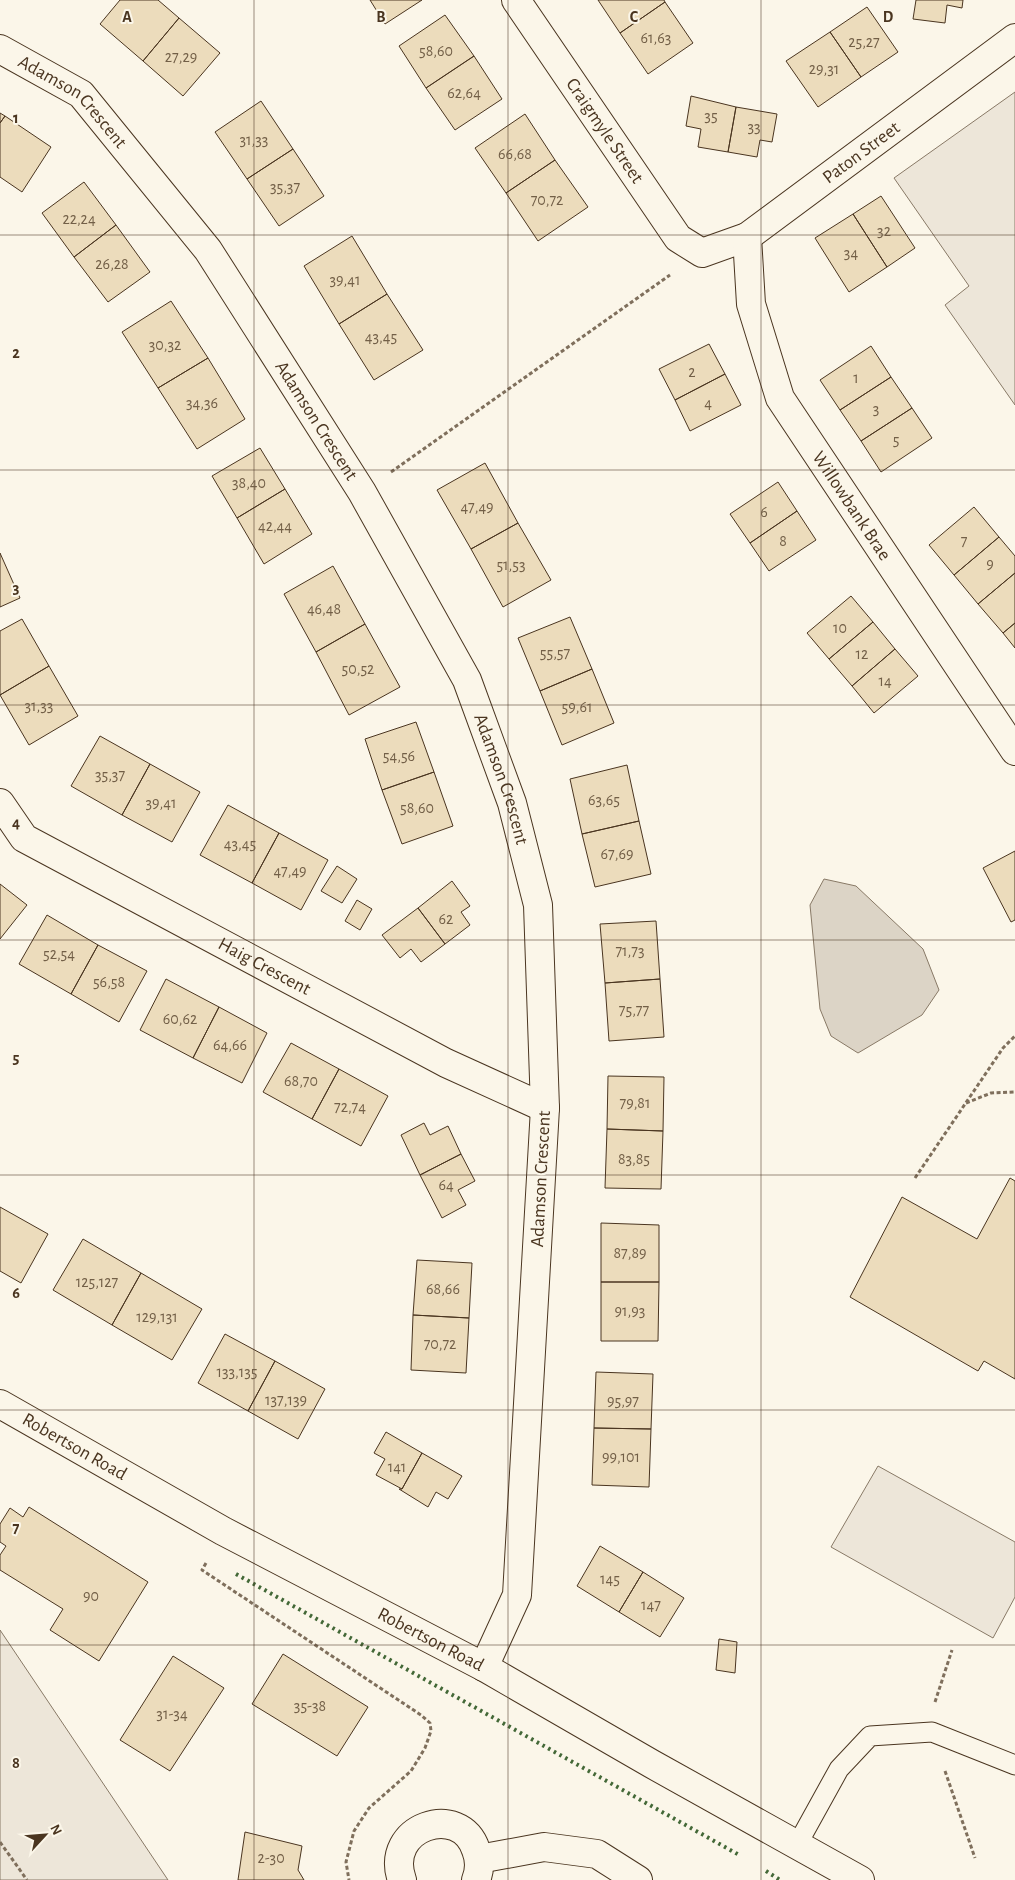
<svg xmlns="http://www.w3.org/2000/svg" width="1015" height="1880" font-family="'Alegreya Sans',sans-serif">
  <rect width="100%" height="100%" fill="#fbf6e9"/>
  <path fill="#ede6d9" stroke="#887966" d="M1015,92v313l-70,-100 24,-19 -75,-108z
    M878,1466l137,76v55l-22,41 -162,-91z
    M0,1630l168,250h-168z"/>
  <path fill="#dcd4c6" stroke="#887966" d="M824,879l32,7 67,63 16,41 -17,25 -64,38 -27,-17 -11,-27 -10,-104z"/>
  <path fill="#ecdcbc" stroke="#4a3520" d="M120,0h38l21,18 -36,43 -43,-37z
    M370,0h52l-37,24z
    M598,0h66l1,2 -45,31z
    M916,0h47l-1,8 -15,-3 -2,18 -32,-4z
    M665,2l28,41 -45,31 -28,-41z
    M867,7l31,45 -37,25 -31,-45z
    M445,15l29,41 -48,32 -27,-42z
    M179,18l41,35 -37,43 -40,-35z
    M830,32l31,45 -43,30 -32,-46z
    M474,56l28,43 -47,31 -29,-42z
    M691,96l45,11 -8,45 -30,-5 3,-18 -15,-3z
    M261,101l32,48 -46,30 -32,-47z
    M736,107l41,7 -5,28 -12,-2 -3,17 -29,-5z
    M0,113l5,3 -5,7z
    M525,114l30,46 -49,33 -31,-45z
    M5,116l46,31 -29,45 -22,-15v-54z
    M293,149l31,47 -45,30 -32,-47z
    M555,160l33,47 -50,34 -32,-48z
    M84,182l32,43 -42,32 -32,-44z
    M881,196l34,52 -28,19 -34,-53z
    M853,214l34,53 -38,25 -34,-54z
    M116,225l34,47 -42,30 -34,-45z
    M352,236l35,58 -48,30 -35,-58z
    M387,294l36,56 -49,30 -35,-56z
    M171,301l37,57 -50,30 -36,-56z
    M709,344l16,30 -50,26 -16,-31z
    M871,346l20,31 -51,33 -20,-30z
    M208,358l37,61 -48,30 -39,-61z
    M725,374l16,31 -51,26 -15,-31z
    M891,377l21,31 -51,33 -21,-31z
    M912,408l20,30 -51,34 -20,-31z
    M260,448l25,41 -48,29 -25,-42z
    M485,463l33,60 -47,26 -34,-59z
    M778,482l19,29 -47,32 -20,-29z
    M285,489l27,45 -48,30 -27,-46z
    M974,507l25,30 -45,38 -25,-30z
    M797,511l19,29 -47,31 -19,-28z
    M518,523l33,57 -48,27 -32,-58z
    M999,537l16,19v17l-37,31 -24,-29z
    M0,553l20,45 -20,9z
    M333,566l32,58 -49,28 -32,-58z
    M1015,573v50l-12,10 -25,-29z
    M851,596l22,26 -44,37 -22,-26z
    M570,617l22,52 -52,22 -22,-53z
    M22,619l27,47 -49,29v-64z
    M873,622l22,27 -43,37 -23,-27z
    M1015,623v25l-12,-15z
    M365,624l35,63 -51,28 -33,-63z
    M895,649l23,27 -44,37 -22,-27z
    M49,666l29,50 -49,29 -29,-50z
    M592,669l22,54 -52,22 -22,-54z
    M416,722l18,50 -52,18 -17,-51z
    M100,736l50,28 -28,51 -51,-29z
    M150,764l50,28 -28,50 -50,-27z
    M627,765l12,56 -57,13 -12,-55z
    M434,772l19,54 -51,18 -20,-54z
    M228,805l51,28 -27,50 -52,-28z
    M639,821l12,53 -56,13 -13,-53z
    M279,833l49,27 -27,50 -49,-27z
    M1015,851v69l-4,2 -28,-54z
    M337,866l20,13 -15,24 -21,-12z
    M452,881l18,25 -9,6 9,13 -25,19 -27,-36z
    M0,884l27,21 -27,34z
    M357,900l15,9 -12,21 -15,-9z
    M418,908l27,36 -24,18 -10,-13 -11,9 -18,-23z
    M47,915l51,30 -27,49 -52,-30z
    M656,921l4,58 -55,4 -5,-59z
    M98,945l49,26 -28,51 -48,-28z
    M166,979l53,28 -26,51 -53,-28z
    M660,979l4,58 -55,4 -4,-58z
    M219,1007l48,26 -25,50 -49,-25z
    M291,1043l48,26 -27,50 -49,-27z
    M339,1069l49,27 -27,50 -49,-27z
    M608,1076l56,1 -1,54 -56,-2z
    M424,1123l6,12 18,-9 13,28 -41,21 -19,-40z
    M607,1129l56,2 -2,58 -56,-1z
    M461,1154l14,27 -17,9 8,15 -24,13 -22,-43z
    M1010,1178l5,3v198l-31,-18 -6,10 -128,-74 52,-100 75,42z
    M0,1207l48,27 -27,49 -21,-12z
    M601,1223l58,2v57h-58z
    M83,1239l58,34 -29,52 -59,-35z
    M417,1260l55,3 -3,55 -56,-3z
    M141,1273l61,36 -30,51 -60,-35z
    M601,1282h58l-1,59h-57z
    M413,1315l56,3 -3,55 -55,-3z
    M225,1334l50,27 -27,50 -50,-28z
    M275,1361l50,28 -27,50 -50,-28z
    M596,1372l57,2 -2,55 -57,-1z
    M594,1428l57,1 -2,58 -57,-2z
    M386,1432l36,21 -20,36 -26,-14 9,-16 -11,-6z
    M422,1453l40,23 -14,23 -12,-7 -8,15 -29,-18h3z
    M29,1507l119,75 -49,79 -49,-31 13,-21 -63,-39v-15l6,-9 -6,-4v-18l10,-16 13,9z
    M600,1546l43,26 -24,40 -42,-26z
    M643,1572l41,26 -24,39 -41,-25z
    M719,1639l18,3 -2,31 -19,-3z
    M283,1654l85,53 -31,49 -85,-52z
    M173,1656l51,32 -54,83 -50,-31z
    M245,1832l57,14 -4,24 6,10h-66z"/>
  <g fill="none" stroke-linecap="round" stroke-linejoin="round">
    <defs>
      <path id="service" d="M797,1845l42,-76 31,-33 62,-4 83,33"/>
      <g id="minor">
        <path id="s1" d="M516,0l162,238 24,15 45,-16 268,-199"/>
        <path id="s2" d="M0,49l81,45 127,156 154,242 105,188 45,123 26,102 7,203 -28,487 -33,72"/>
        <path id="s3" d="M747,237l4,67 29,94 235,353"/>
        <path id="s4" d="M0,803l24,35 422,225 99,45"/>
        <path d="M479,1859l65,-12 53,7 41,26"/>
        <path d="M402,1880c-19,-53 58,-79 74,-30 4,10 4,20 0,30"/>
      </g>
      <g id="tertiary">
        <path id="s5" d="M0,1404l223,127 261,136 168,97 208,116"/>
      </g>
    </defs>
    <use href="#service" stroke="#4a3520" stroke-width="21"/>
    <use href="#minor" stroke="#4a3520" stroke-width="30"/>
    <use href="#tertiary" stroke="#4a3520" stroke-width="30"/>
    <path stroke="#7f6f5c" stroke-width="3" stroke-dasharray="4 2.5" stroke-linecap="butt" d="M391,472l279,-197
      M966,1103l25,-10 24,-1
      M915,1178l88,-130 12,-12
      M206,1563l-4,7 219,145 9,8 1,8 -6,17 -14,23 -42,37 -15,23 -8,31 3,18
      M935,1702l17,-52
      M945,1771l30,87
      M0,1842l27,38"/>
    <use href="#service" stroke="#fbf6e9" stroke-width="19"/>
    <use href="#minor" stroke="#fbf6e9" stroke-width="28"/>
    <use href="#tertiary" stroke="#fbf6e9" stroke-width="28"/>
    <path stroke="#436837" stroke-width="4" stroke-dasharray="2.5 4" stroke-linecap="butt" d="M236,1574l505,282
      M766,1871l14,9"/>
  </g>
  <path fill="none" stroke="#4a3520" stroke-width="1" stroke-opacity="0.55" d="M254,0v1880M508,0v1880M761,0v1880M0,235h1015M0,470h1015M0,705h1015M0,940h1015M0,1175h1015M0,1410h1015M0,1645h1015"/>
  <g text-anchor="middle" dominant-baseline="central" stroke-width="4" stroke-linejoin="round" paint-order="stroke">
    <g font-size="16" fill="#725f47">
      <text x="656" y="38">61,63</text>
      <text x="864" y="42">25,27</text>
      <text x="436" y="51">58,60</text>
      <text x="181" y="57">27,29</text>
      <text x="824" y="69">29,31</text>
      <text x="464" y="93">62,64</text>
      <text x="711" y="116">35</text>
      <text x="754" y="127">33</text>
      <text x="254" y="140">31,33</text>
      <text x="515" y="154">66,68</text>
      <text x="285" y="187">35,37</text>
      <text x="547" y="200">70,72</text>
      <text x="79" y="219">22,24</text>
      <text x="884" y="231">32</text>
      <text x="851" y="253">34</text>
      <text x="112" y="264">26,28</text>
      <text x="345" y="280">39,41</text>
      <text x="381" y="337">43,45</text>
      <text x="165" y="345">30,32</text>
      <text x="692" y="372">2</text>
      <text x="856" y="378">1</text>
      <text x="202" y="403">34,36</text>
      <text x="708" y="403">4</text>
      <text x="876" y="409">3</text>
      <text x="896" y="440">5</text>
      <text x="249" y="483">38,40</text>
      <text x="477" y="507">47,49</text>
      <text x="764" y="512">6</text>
      <text x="275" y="526">42,44</text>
      <text x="783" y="541">8</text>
      <text x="964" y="541">7</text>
      <text x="990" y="564">9</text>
      <text x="511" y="565">51,53</text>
      <text x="324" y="609">46,48</text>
      <text x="840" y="628">10</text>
      <text x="555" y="653">55,57</text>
      <text x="862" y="654">12</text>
      <text x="358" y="669">50,52</text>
      <text x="885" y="681">14</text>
      <text x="39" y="706">31,33</text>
      <text x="577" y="707">59,61</text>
      <text x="399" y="756">54,56</text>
      <text x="110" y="775">35,37</text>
      <text x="604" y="800">63,65</text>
      <text x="161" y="803">39,41</text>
      <text x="417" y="808">58,60</text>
      <text x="240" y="844">43,45</text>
      <text x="617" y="854">67,69</text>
      <text x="290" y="871">47,49</text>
      <text x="446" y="919">62</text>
      <text x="630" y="951">71,73</text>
      <text x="59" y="954">52,54</text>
      <text x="109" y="982">56,58</text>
      <text x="634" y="1010">75,77</text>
      <text x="180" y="1019">60,62</text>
      <text x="230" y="1045">64,66</text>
      <text x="301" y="1081">68,70</text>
      <text x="635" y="1103">79,81</text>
      <text x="350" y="1107">72,74</text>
      <text x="634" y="1159">83,85</text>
      <text x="446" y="1185">64</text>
      <text x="630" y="1253">87,89</text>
      <text x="97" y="1282">125,127</text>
      <text x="443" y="1289">68,66</text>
      <text x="630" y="1311">91,93</text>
      <text x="157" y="1317">129,131</text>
      <text x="440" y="1344">70,72</text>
      <text x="237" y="1372">133,135</text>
      <text x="286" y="1400">137,139</text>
      <text x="623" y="1401">95,97</text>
      <text x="621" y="1457">99,101</text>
      <text x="397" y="1467">141</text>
      <text x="610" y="1579">145</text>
      <text x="91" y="1596">90</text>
      <text x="651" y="1605">147</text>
      <text x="310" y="1706">35-38</text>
      <text x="172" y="1714">31-34</text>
      <text x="271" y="1858">2-30</text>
    </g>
    <g font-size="19" fill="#4a3520" stroke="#fbf6e9">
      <text stroke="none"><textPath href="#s2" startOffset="91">Adamson Crescent</textPath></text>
      <text stroke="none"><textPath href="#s1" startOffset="158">Craigmyle Street</textPath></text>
      <text stroke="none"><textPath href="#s1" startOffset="506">Paton Street</textPath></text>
      <text stroke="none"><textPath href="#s2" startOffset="496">Adamson Crescent</textPath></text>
      <text stroke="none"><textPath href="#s3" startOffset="295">Willowbank Brae</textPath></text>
      <text stroke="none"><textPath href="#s2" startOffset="901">Adamson Crescent</textPath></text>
      <text stroke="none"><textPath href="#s4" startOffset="315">Haig Crescent</textPath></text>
      <text transform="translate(541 1179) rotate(-87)">Adamson Crescent</text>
      <text stroke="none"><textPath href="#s5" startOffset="86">Robertson Road</textPath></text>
      <text stroke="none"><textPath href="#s5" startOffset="491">Robertson Road</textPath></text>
    </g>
  </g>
  <g font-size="16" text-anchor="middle" font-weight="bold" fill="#4a3520" stroke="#fbf6e9" stroke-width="4" stroke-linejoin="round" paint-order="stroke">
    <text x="127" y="22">A</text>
    <text x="381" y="22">B</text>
    <text x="634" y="22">C</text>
    <text x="888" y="22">D</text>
    <text x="16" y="123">1</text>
    <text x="16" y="358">2</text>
    <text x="16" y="593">3</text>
    <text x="16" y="828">4</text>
    <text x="16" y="1063">5</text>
    <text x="16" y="1298">6</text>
    <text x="16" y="1533">7</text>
    <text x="16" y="1768">8</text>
  </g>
  <g transform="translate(45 1835) rotate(64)" stroke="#fbf6e9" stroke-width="4" paint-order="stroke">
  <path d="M0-4L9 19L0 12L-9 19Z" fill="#4a3520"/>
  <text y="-8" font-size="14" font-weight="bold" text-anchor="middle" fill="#4a3520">N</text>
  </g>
</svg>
